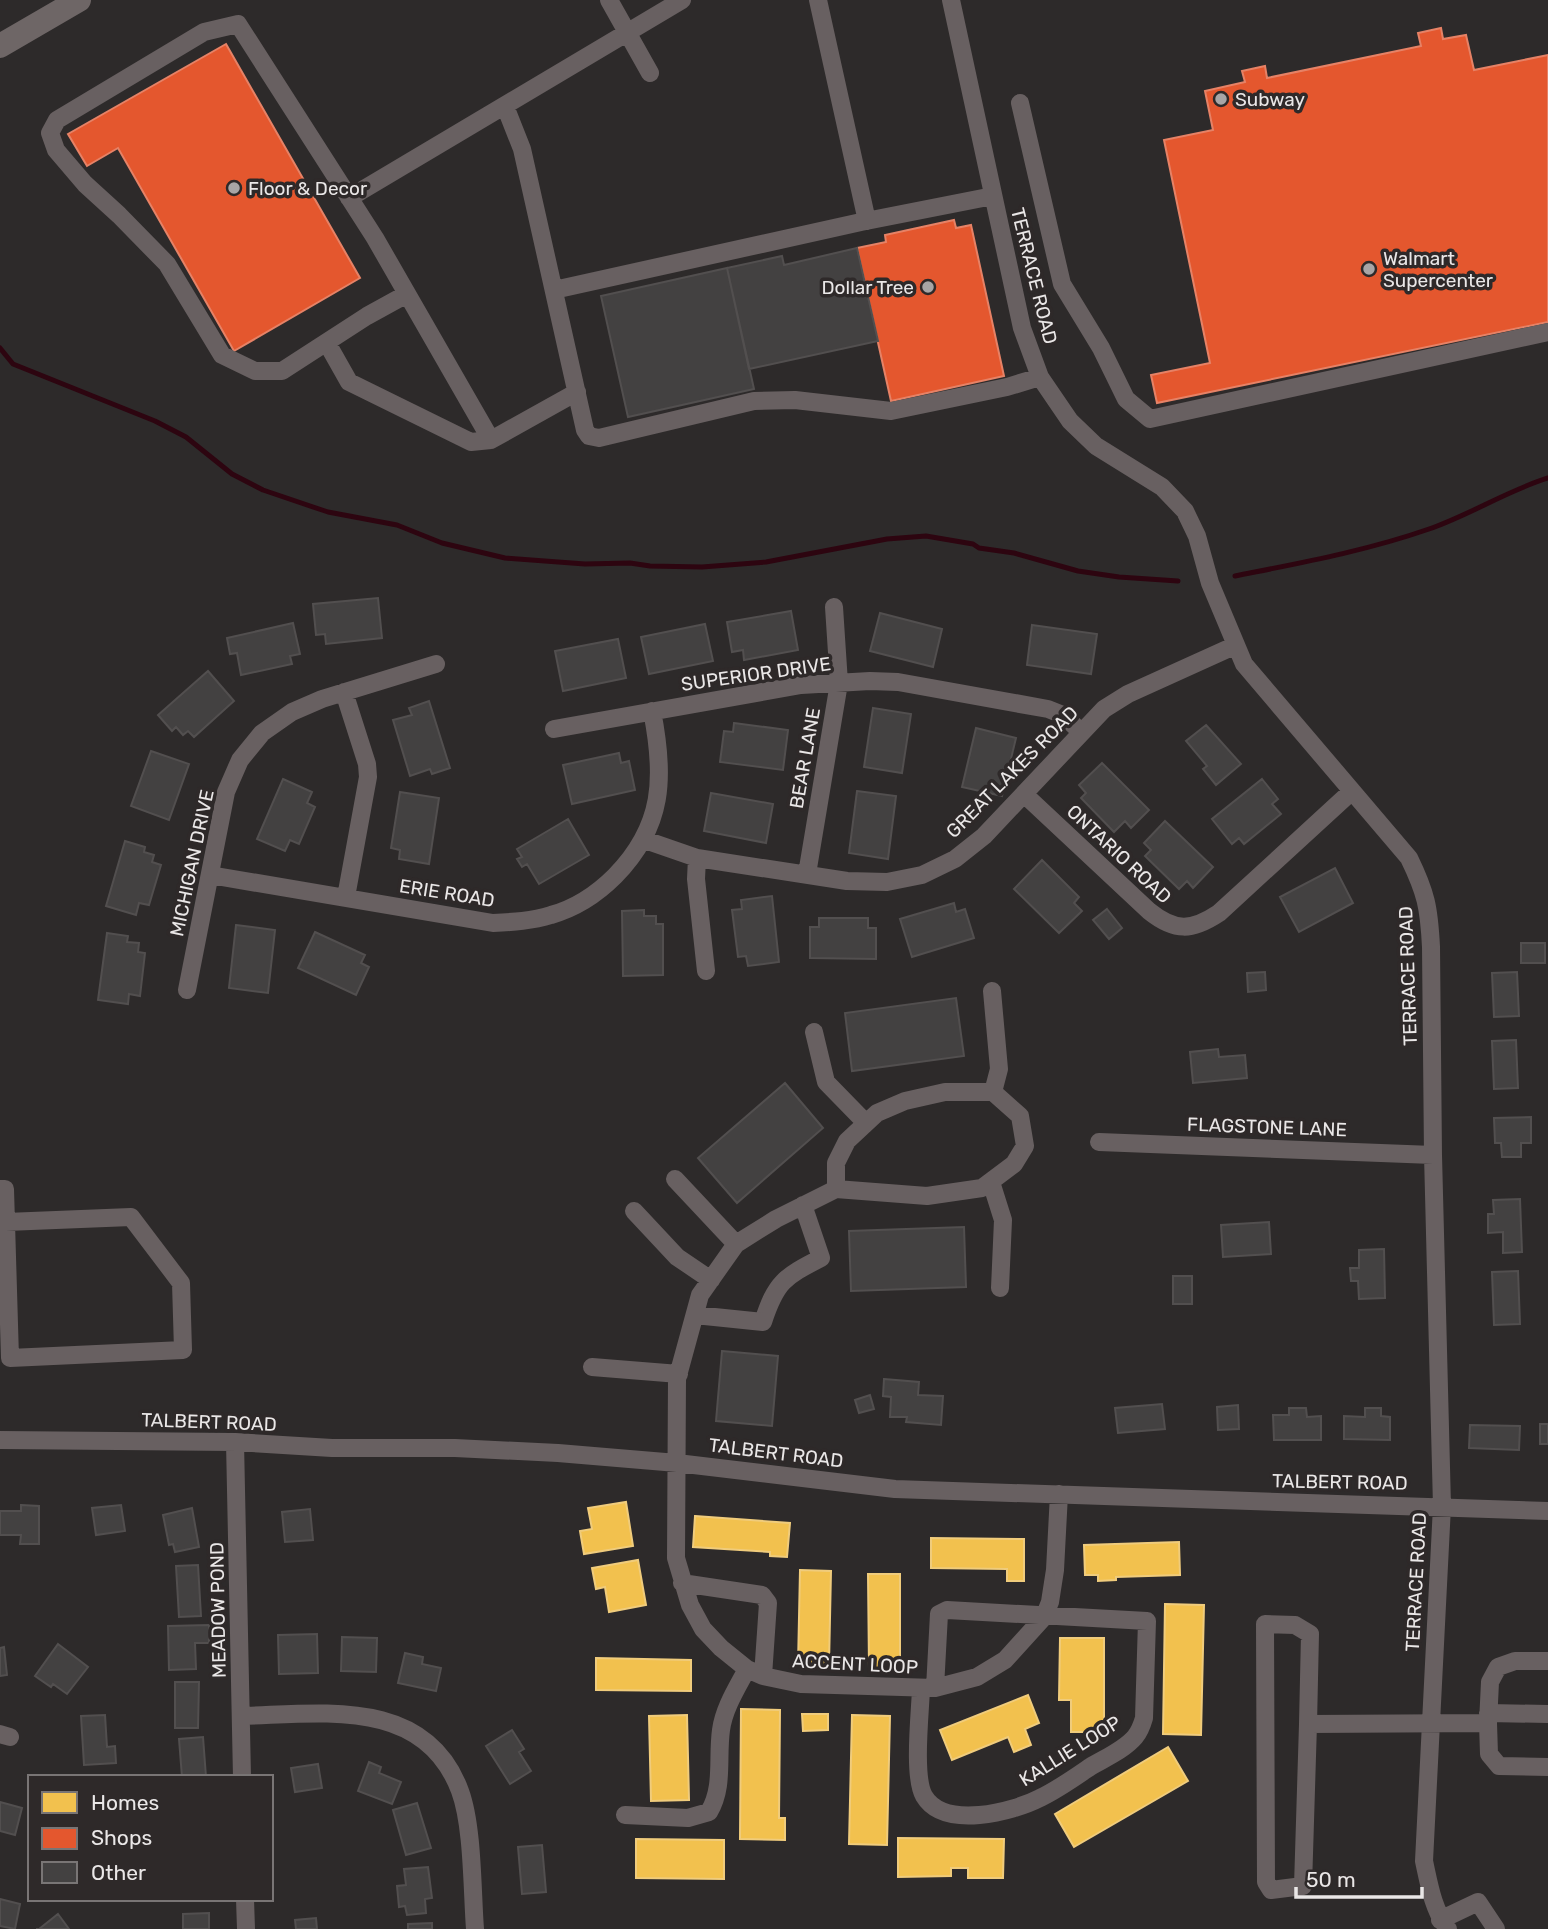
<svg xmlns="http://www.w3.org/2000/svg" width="1548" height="1929" font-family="Rubik,sans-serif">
  <rect width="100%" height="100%" fill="#2d2a2a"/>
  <path fill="#f2c14e" stroke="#f0cc7c" stroke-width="2" d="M626,1502l7,44 -49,8 -4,-23 12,-2 -4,-21z
    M695,1516l95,7 -3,34 -17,-1v-4l-77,-5z
    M931,1538l93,1v42h-17v-12l-76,-1z
    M1179,1542l1,33 -64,2v3l-18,1v-6h-13l-1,-30z
    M638,1560l8,45 -37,7 -4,-25 -9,2 -4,-21z
    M800,1570l31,1 -2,94h-31z
    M868,1574h32v94h-31z
    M1165,1604l39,1 -3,130 -38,-1z
    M1060,1638h44v94h-33v-32h-12z
    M596,1658l95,2v31l-95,-1z
    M1028,1695l11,28 -14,6 6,16 -17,7 -6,-15 -56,23 -12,-30z
    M741,1709l39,1 -1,108h6v22l-45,-1z
    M802,1714h26v16l-25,1z
    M687,1715l2,85 -38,1 -2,-85z
    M852,1715l38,1 -3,129 -38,-1z
    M1168,1747l20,34 -114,66 -19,-33z
    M898,1838l106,1 -1,39h-35v-10h-17v8l-53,1z
    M636,1839l88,1v39l-88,-1z"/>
  <path fill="#e4572e" stroke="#e68266" stroke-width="2" d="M1441,28l2,11 23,-4 8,35 74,-15v267l-391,81 -6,-28 59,-12 -46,-223 49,-10 -8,-39 40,-9 -3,-11 23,-5 2,12 154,-32 -3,-13z
    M226,44l134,234 -126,73 -116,-203 -31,18 -19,-32z
    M954,220l2,8 15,-3 33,151 -113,25 -34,-153 29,-6 -1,-7z"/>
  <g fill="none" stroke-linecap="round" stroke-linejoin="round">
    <path stroke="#2d0510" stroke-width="5" d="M0,348l13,16 142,57 31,16 46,37 31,16 65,22 69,13 45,18 63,15 80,6 45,-1 20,3 52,1 64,-5 121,-23 39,-3 47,8 6,4 35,5 64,18 41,6 59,4
      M1235,576c65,-13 131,-25 194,-47 41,-14 77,-38 119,-51"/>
  </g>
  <path fill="#434141" stroke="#524f4f" stroke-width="2" d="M857,248l21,93 -129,28 -22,-101 55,-12 2,9z
    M727,268l27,121 -126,28 -27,-121z
    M378,598l4,40 -56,6 -1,-10 -9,1 -3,-31z
    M791,611l7,39 -54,10 -1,-10 -11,2 -5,-30z
    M880,613l62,16 -9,38 -63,-16z
    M293,623l7,31 -10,2 2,8 -51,11 -4,-22 -7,1 -3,-16z
    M705,624l8,37 -64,13 -8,-37z
    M1032,625l65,9 -6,40 -64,-9z
    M618,639l8,39 -63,13 -8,-40z
    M208,671l26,30 -40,36 -6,-6 -5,4 -7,-8 -4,4 -14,-16z
    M429,701l21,67 -18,6 -2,-5 -20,7 -17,-56 19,-5 -3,-7z
    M873,708l38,6 -9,59 -38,-6z
    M734,723l54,7 -5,40 -63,-8 4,-31 9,1z
    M1206,725l35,39 -25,21 -13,-16 4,-3 -21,-25z
    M976,728l40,10 -14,58 -40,-9z
    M151,751l38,13 -20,56 -38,-14z
    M619,753l2,10 8,-2 6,29 -63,14 -9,-39z
    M1102,763l47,47 -18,18 -6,-7 -11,11 -33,-34 5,-5 -7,-8z
    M283,779l29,13 -5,11 8,4 -16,37 -9,-4 -5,11 -28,-12z
    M1262,779l16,20 -6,5 9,10 -37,30 -5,-6 -7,6 -20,-25z
    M857,791l39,5 -8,63 -39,-6z
    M400,792l39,6 -10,66 -30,-5 1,-9 -9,-2z
    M711,793l62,11 -7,39 -62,-12z
    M568,819l21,36 -50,29 -12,-20 -5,3 -5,-8 5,-2 -5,-8z
    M1165,821l48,46 -20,21 -6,-7 -8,8 -34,-33 6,-6 -7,-7z
    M125,841l20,6 -1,5 10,3 -2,7 9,3 -12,40 -10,-2 -3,12 -30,-9z
    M1042,860l37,37 -5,6 8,8 -23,22 -45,-44z
    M1335,868l18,35 -54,29 -19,-35z
    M772,896l7,66 -31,4 -2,-10 -8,1 -6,-47 10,-1 -1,-9z
    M954,903l2,9 9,-3 9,29 -62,19 -12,-38z
    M1107,909l15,19 -13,11 -16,-19z
    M644,910v6h12v8h7v51l-40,1 -1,-65z
    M819,918h49v10h8v31l-66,-1v-31h9z
    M236,925l39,5 -7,63 -39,-5z
    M315,932l50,23 -4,8 8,4 -13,28 -58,-27z
    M107,933l21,3 -1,6 12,1 -1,9 7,1 -5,43 -11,-2 -1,10 -30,-4z
    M1521,943h24v20h-24z
    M1265,972l1,18 -18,2 -1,-19z
    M1517,972l2,44 -25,1 -2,-44z
    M956,998l8,58 -112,15 -7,-58z
    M1516,1040l2,48 -24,1 -2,-48z
    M1218,1049l1,8 26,-2 2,23 -54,5 -3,-31z
    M785,1083l38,45 -86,75 -39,-45z
    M1531,1117v26h-10v14h-19l-1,-14h-6l-1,-25z
    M1520,1199l2,53 -19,1v-21l-15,1v-19h6l-1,-14z
    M1269,1222l2,32 -48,3 -2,-32z
    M964,1227l2,60 -115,4 -2,-60z
    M1384,1249l1,49 -26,1 -1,-18h-7l-1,-13h9v-18z
    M1518,1271l2,53 -26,1 -2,-53z
    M1173,1276h19v28h-19z
    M722,1351l56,5 -6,70 -56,-5z
    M884,1379l35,3 -1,13 25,1 -2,29 -35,-3 1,-5h-17l1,-20 -8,-1z
    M870,1395l4,14 -15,4 -4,-13z
    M1162,1404l3,25 -47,4 -3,-25z
    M1238,1405l1,24 -21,1 -1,-23z
    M1289,1408h17l1,9 14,-1v24h-47l-1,-25h16z
    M1365,1408h16v8l9,1v23l-46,-1v-23l21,1z
    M1540,1424h8v20h-8z
    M1470,1425l50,1 -1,24 -50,-2z
    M21,1505l18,1v38h-19l1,-9h-21v-24h21z
    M121,1505l4,26 -29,4 -4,-27z
    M192,1508l7,39 -24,5 -2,-8 -4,1 -6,-30z
    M310,1509l3,31 -28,2 -3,-30z
    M198,1565l3,51 -22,1 -3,-51z
    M209,1625v18h-14l1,26 -27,1 -1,-44z
    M317,1634l1,39 -39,1 -1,-39z
    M342,1637l35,1 -1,34 -35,-1z
    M58,1644l30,23 -21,27 -14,-10 -2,3 -16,-11z
    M4,1647l3,28 -7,1v-28z
    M405,1653l18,4 -1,7 19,4 -5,23 -38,-8z
    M175,1682h24l-1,46h-23z
    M105,1715l2,32 8,-1 1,17 -32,2 -3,-49z
    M512,1730l12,19 -5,3 12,19 -21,13 -24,-38z
    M203,1737l3,40h-24l-3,-38z
    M369,1762l12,5 -2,6 22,9 -9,22 -34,-13z
    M318,1764l4,24 -27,4 -4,-24z
    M0,1802l22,6 -7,27 -15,-4z
    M417,1803l14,45 -25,7 -13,-45z
    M542,1845l4,47 -24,2 -4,-47z
    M428,1867l4,31 -7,1 1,14 -19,2 -2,-9 -6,1 -2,-21 9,-1 -2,-16z
    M0,1899l20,5 -5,25 -15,-3z
    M209,1913v16h-26v-15z
    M58,1914l11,15h-33h3z
    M316,1918l1,11h-21l-1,-9z
    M432,1923v6h-24v-5z"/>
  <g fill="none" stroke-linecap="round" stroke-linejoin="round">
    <path stroke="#686061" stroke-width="18" d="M609,0l41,73
      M818,0l49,221
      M951,0l71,328 18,49 30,44 26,25 66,41 23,24 12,25 13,47 34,81 165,194c17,35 20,49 22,89l2,208 9,351 -18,355c5,23 9,49 24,68
      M1020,103l42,181 39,64 25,51 24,20 398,-87
      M505,106l17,43 63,281 4,6 10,2 155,-37 41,-1 96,11 116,-24 33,-10
      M349,198l333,-198
      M554,290l307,-68 132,-26
      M407,294l-40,22 -85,55h-27l-33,-16 -55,-91 -48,-49 -34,-31 -29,-34 -6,-17 7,-13 147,-88 34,-8 137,214 116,202
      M327,343l22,39 122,60 20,-2 86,-48
      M344,692l23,72 1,13 -22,120
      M554,729l247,-44 69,-4 28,1 150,27 15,6 18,17
      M1025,795l124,116c26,21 43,20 70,2l133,-122
      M645,840l52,18 150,23 40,1 35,-7 33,-16 29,-23 120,-127 24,-15 106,-48
      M697,858l-1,21 10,92
      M807,874l32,-191 -5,-76
      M210,875l283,48c20,-1 39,-2 58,-8 25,-7 46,-21 64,-39 49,-50 50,-99 37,-165
      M187,990l39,-198 14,-32 22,-27 30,-21 30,-13 114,-35
      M992,991l7,78 -6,23
      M814,1032l12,50 40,41
      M1099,1142l334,13
      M675,1179l61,65
      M991,1182l12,38 -3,68
      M0,1189h5l5,169 173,-8 -2,-67 -50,-66 -125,5
      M836,1189v-26l11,-22 30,-28 28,-12 40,-9h48l27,24 5,30 -11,18 -32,24 -55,8 -91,-7 -60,30 -40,25 -36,51 -23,84 -1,179 14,47 13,24 18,19 26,21 16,7 38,8 134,4 42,-11 28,-17 39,-43 6,-15 5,-32 4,-76
      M634,1211l43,46 34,23
      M695,1315l68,7c13,-40 21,-45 58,-64l-18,-53
      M592,1367l87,7
      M0,1440l235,2 97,6h123l103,5 119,10 218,26 653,22
      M235,1442l7,335
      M682,1583l80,12 6,8 -5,73
      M921,1689c-1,25 -8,88 3,107 20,34 89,16 116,2 17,-8 34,-20 50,-31 15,-9 34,-17 45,-30 5,-6 7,-12 9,-19l3,-97 -200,-11 -8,4 -4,74
      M1488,1713l60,1
      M241,1716c80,-2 184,-20 219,75 13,35 12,99 15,138
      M1488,1723l1,31 10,12 49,1
      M1308,1724l-5,162 -32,4 -5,-8 -1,-258 30,1 15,9 -2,90 180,-1 2,-41 8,-15 17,-6h33
      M0,1734l10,3
      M625,1815l63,3 21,-6c15,-25 8,-54 12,-82 3,-22 16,-42 26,-61
      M245,1899l1,30
      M1440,1920l38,-18 18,27"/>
    <path stroke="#6e6666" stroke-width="24" d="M0,46l79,-46"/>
  </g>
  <g fill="#a8a5a5" stroke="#2e2929" stroke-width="2.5">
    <circle cx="1221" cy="99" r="7"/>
    <circle cx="234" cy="188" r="7"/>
    <circle cx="1369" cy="269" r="7"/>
    <circle cx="928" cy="287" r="7"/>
  </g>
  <g text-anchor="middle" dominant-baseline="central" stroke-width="7" stroke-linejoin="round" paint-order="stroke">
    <g font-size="19" fill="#eae7e7" stroke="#2e2929" text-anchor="start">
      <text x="1235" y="99">Subway</text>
      <text x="248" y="188">Floor &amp; Decor</text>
      <text x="1383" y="258">Walmart<tspan x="1383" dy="22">Supercenter</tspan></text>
      <text x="914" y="287" text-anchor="end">Dollar Tree</text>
    </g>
    <g font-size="19" fill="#eae7e7" stroke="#2e2929">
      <text transform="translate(1034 276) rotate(76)">TERRACE ROAD</text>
      <text transform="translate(756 674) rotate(-8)">SUPERIOR DRIVE</text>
      <text transform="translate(805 758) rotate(-80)">BEAR LANE</text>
      <text transform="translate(1012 772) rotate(-45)">GREAT LAKES ROAD</text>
      <text transform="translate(1119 854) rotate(43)">ONTARIO ROAD</text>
      <text transform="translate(192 863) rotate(-78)">MICHIGAN DRIVE</text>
      <text transform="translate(447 893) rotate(9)">ERIE ROAD</text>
      <text transform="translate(1408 976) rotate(-92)">TERRACE ROAD</text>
      <text transform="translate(1267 1127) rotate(2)">FLAGSTONE LANE</text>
      <text transform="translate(209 1422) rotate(2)">TALBERT ROAD</text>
      <text transform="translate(776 1453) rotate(7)">TALBERT ROAD</text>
      <text transform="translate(1340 1482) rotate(1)">TALBERT ROAD</text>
      <text transform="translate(1416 1582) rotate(-87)">TERRACE ROAD</text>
      <text transform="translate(218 1610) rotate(-91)">MEADOW POND</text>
      <text transform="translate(855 1664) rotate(3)">ACCENT LOOP</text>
      <text transform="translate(1070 1751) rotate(-32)">KALLIE LOOP</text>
    </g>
  </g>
  <rect x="28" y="1775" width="245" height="126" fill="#2e2929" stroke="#797575" stroke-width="2"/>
  <rect x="42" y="1792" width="35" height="21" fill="#f2c14e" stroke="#797575" stroke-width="2"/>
  <text x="91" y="1810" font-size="21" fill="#eae7e7">Homes</text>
  <rect x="42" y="1828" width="35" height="21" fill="#e4572e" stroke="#797575" stroke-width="2"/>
  <text x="91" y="1845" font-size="21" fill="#eae7e7">Shops</text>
  <rect x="42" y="1862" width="35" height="21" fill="#434141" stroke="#797575" stroke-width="2"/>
  <text x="91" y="1880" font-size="21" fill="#eae7e7">Other</text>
  <path d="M1296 1887v10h126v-10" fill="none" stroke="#eae7e7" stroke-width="3.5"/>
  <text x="1306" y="1887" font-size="21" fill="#eae7e7" stroke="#2e2929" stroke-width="5" paint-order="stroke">50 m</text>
</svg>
